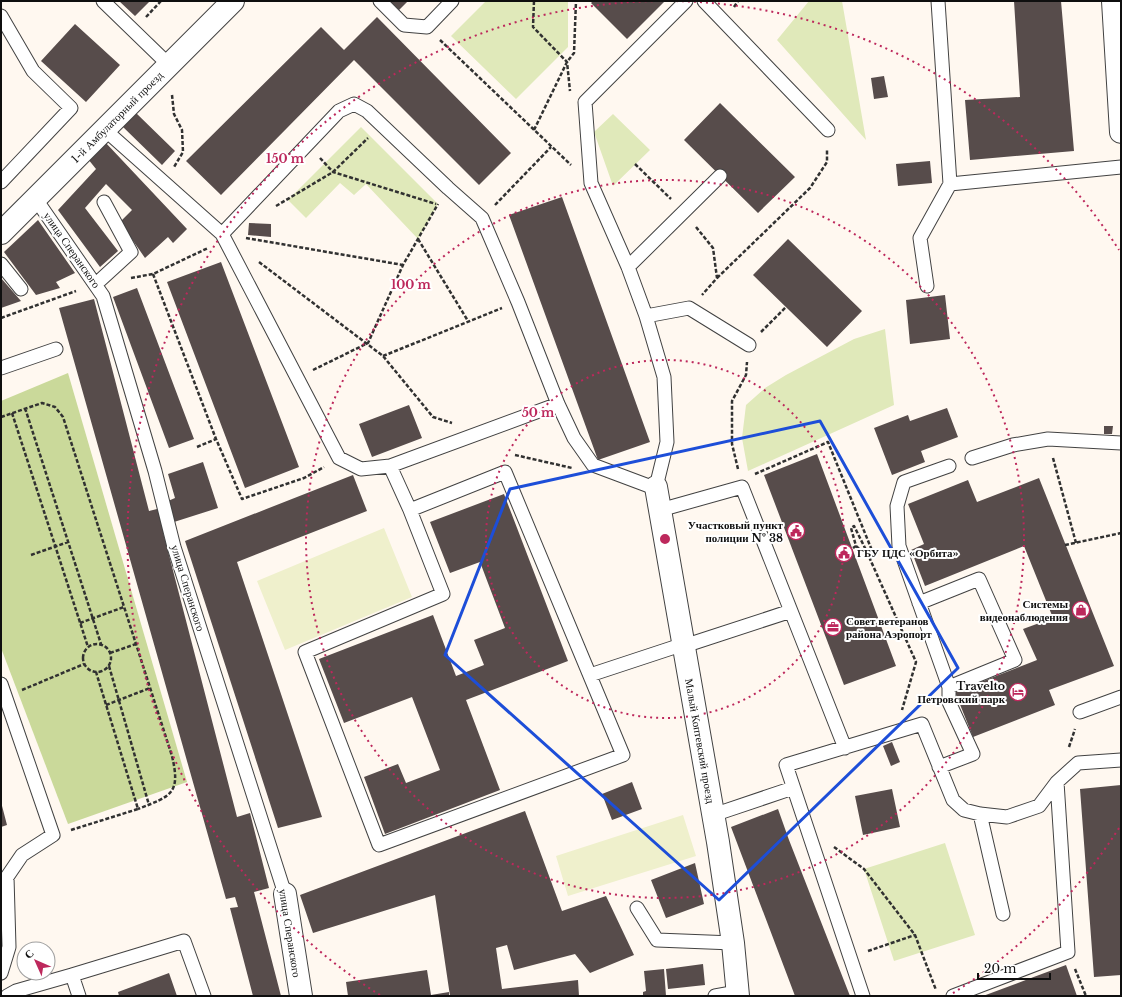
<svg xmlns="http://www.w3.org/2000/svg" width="1122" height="997" font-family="'Libre Baskerville',serif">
  <rect width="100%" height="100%" fill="#fff8f0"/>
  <path fill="#e0e9ba" d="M486,1h82v46l-52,52 -65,-63z
    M809,1h33l24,139 -89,-100z
    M613,114l37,36 -37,36 -19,-54z
    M361,127l77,77 -20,35 -52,-55 -12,11 -14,-12 -34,35 -18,-18z
    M885,329l9,76 -146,66 -6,-33 4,-33 19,-17 21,-13 68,-36z
    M945,843l30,92 -81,26 -30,-92z"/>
  <path fill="#cad99a" d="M68,373l119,409 -119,42 -67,-176v-247z"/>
  <path fill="#eff0cc" d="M384,528l28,69 -127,53 -28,-69z
    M683,815l13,41 -128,40 -12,-40z"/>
  <path fill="#574c4b" d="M119,1h31l-15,15z
    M389,1h19l-9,9z
    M593,1h69l2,1 -37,37 -36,-36z
    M1014,1h47l13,150 -104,9 -5,-60 55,-3z
    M377,17l134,136 -32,32 -125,-125 -133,135 -35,-34 135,-134 23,23z
    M75,24l45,41 -34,37 -45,-41z
    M884,76l4,21 -14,2 -3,-21z
    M720,103l75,74 -37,36 -74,-73z
    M135,112l40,39 -13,14 -40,-39z
    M105,142l82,87 -14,14 -5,-6 -23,21 -25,-36 12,-12 -26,-26 -21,24 33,43 -18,16 -42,-57 38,-41 -8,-10z
    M930,161l2,22 -34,3 -2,-22z
    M562,197l88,245 -52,18 -89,-245z
    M38,220l37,53 -19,9 4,6 -24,7 -32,-43z
    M249,223l22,1v13l-23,-2z
    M788,239l74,72 -35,36 -74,-72z
    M221,262l78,205 -54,21 -78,-206z
    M1,278l20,23 -20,7z
    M137,288l57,151 -25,9 -56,-151z
    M945,295l5,44 -40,5 -4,-44z
    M94,299l55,212 12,-3 6,23 -4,1 74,285 13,-4 19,75 -15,4 27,104h-28l-23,-88 8,-1 -3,-10 -9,2 -167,-591z
    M409,405l13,33 -50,19 -13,-33z
    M947,408l11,29 -37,14 4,11 -33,13 -18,-47 34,-13 2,6z
    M1104,426h9l-1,8h-8z
    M817,454l79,212 -52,19 -80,-210z
    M203,462l15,46 -44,14 -6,-21 7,-3 -7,-24z
    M353,475l14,36 -130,51 85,255 -44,11 -93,-287z
    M1039,478l75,188 -65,24 6,15 -82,32 -18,-45 82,-32 -14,-31 30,-11 -29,-72 -99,40 -14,-36 13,-6 -16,-40 60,-24 9,22z
    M504,494l64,167 -102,39 34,90 -115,44 -21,-57 34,-13 8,19 34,-13 -28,-73 -68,26 -25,-64 114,-44 23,61 28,-11 -10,-25 31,-12 -25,-66 -30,11 -20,-51z
    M892,742l8,20 -9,4 -8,-20z
    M632,782l10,27 -30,11 -10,-26z
    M1121,785v190l-27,2 -14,-188z
    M892,789l8,38 -37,8 -8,-39z
    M1,802l6,23 -6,2z
    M778,809l11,31 61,156h-55l-64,-169z
    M525,811l37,100 44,-15 28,59 -44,18 -15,-19 -61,16 -7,-25 -11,3 6,41 76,-9 1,16h-129l-15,-101 -122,38 -13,-38z
    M695,863l9,41 -38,14 -15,-38z
    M703,964l2,21 -37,4 -2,-20z
    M1066,965l11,31h-94l48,-18z
    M664,969l2,27h-23v-4l3,-1 -2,-20z
    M427,970l4,25 18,-3v4h-101l-2,-14z
    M169,973l8,23h-58l-1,-4z"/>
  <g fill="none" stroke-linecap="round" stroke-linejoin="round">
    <defs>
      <path id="lane" d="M103,1l66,64
        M380,1l24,24 23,2 25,-26
        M704,1l124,129
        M938,1l12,183 171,-17
        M1,16l32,55 38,37 -70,74
        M104,129l118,105
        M35,198l68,98 52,175 19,76 111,347
        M1,264l20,25
        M628,267l92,-91
        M96,284l35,-32 -27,-50
        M927,286l-7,-48 30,-54
        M646,316l43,-8 60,37
        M1,368l55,-19
        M558,404l-168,62 -29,3 -22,-11 -117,-224 117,-123 15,-7 13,7 81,77 34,30 36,84 40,102 16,34 19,27 56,21 7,1 11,-45 -3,-65 -18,-61 -18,-49 -37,-84 -6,-81 101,-101
        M972,458l41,-13 35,-6 73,4
        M390,466l20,44
        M505,472l118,283 -244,90 -74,-193 138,-58 -33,-84z
        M660,510l82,-23 103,261
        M919,603l60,-24 36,81 -66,27
        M684,646l107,-35
        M590,675l94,-31
        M1,684l52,151 -31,20 -15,22 2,70 -8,26
        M1080,712l41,-15
        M939,767l34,-13 -24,-52v-15l-50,-141 -2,-40 7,-24 45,-16
        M980,814l23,100
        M713,815l80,-27
        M637,908l20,32 76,3
        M72,975l112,-34 20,55
        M7,996l9,-5 56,-16 7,21
        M715,996l22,-4
        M863,996l-77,-231 136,-41 31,76 11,10 16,4 27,3 32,-11 18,-24 21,-19 43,-3
        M953,996l115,-44 -11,-170"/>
      <path id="street" d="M1113,1l8,131
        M1,233l232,-232
        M656,487l62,355 15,101 5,53
        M285,894l16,102"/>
    </defs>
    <use href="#lane" stroke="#424242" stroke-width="15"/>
    <use href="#street" stroke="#424242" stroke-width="24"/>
    <path stroke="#313131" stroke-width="2.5" stroke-dasharray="4 2" stroke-linecap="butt" d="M534,1l-1,26 34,35 3,29
      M734,7l4,-6
      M146,17l15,-16
      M440,40l131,125
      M172,95l2,19 8,16 1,22 -9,15
      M534,130l33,-68 7,-9 2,-52
      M320,158l13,14 103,32
      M635,164l36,35
      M495,205l56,-58
      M276,206l57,-34 35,-34
      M696,227l17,21 4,30 -15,17
      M246,238l157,27
      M418,239l50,82
      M259,262l124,94 50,61 19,6
      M153,274l63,165 26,60 62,-21 20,-11
      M131,278l22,-4 55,-26
      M717,278l93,-90 17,-26v-13
      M1,318l75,-27
      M761,332l25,-25
      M383,356l119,-48
      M313,370l55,-27 35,-78 35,-61
      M25,408l76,236
      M12,413l76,234
      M1,417l41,-14 13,4 8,10 109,339c9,38 -1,40 -34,53
      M197,447l19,-8
      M515,455l57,13
      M1053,458l23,85
      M738,469l-6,-25v-43l14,-26 1,-13
      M755,474l73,-32 45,111 -3,6 46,103 -14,48
      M1065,545l56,-12
      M856,546l12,11
      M853,548l3,-2 -5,-18 3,-2 16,32
      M31,555l37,-13
      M80,623l44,-16
      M83 658a14 14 0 1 1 28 0a14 14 0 1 1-28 0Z
      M110,653l26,-9
      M109,666l40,139
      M22,690l62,-26
      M106,705l44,-17
      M1069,747l6,-18
      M71,830l67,-21 -42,-137
      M834,847l30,22 51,66 21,55
      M868,951l47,-16
      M1075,969l11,27"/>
    <use href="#lane" stroke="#fff" stroke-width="13"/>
    <use href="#street" stroke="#fff" stroke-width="22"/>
  </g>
  <path fill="none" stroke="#1d4ed8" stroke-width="3" stroke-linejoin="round" d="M820,421l138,247 -239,232 -274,-245 65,-166z"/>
  <g fill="none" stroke="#bd285c" stroke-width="2" stroke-dasharray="2 4">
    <circle cx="665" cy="539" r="179"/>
    <circle cx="665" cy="539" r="359"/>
    <path d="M1119 828A538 538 0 0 1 950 995M380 995A538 538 0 0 1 660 1M670 1A538 538 0 0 1 1119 250"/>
  </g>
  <defs>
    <symbol id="civic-ring" viewBox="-11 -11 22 22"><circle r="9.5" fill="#fff" stroke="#bd285c" stroke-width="1.5"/><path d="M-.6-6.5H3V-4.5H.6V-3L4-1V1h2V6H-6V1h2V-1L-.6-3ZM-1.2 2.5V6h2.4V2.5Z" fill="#bd285c"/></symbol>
    <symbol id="shop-ring" viewBox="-11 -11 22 22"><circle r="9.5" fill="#fff" stroke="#bd285c" stroke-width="1.5"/><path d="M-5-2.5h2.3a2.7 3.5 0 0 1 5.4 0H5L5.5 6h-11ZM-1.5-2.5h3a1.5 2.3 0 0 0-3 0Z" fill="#bd285c"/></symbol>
    <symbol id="office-ring" viewBox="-11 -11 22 22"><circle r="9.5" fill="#fff" stroke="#bd285c" stroke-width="1.5"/><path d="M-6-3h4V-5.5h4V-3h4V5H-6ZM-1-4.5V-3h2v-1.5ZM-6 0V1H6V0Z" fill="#bd285c"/></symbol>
    <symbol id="hotel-ring" viewBox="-11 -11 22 22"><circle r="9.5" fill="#fff" stroke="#bd285c" stroke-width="1.5"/><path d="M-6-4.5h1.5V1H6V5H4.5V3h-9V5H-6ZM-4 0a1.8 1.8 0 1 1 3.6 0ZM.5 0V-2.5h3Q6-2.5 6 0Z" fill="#bd285c"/></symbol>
  </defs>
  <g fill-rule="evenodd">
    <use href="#civic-ring" x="786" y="521" width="20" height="20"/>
    <use href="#civic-ring" x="834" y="543" width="20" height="20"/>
    <use href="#shop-ring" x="1071" y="600" width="20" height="20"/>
    <use href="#office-ring" x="823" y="617" width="20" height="20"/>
    <use href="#hotel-ring" x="1008" y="682" width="20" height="20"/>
  </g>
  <g text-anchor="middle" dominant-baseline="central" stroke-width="4" stroke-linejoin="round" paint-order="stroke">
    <g font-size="11" fill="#0f0f0f" stroke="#fff">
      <text transform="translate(117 117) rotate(-45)">1-й Амбулаторный проезд</text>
      <text transform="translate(72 250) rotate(55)">улица Сперанского</text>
      <text transform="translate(188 588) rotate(73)">улица Сперанского</text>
      <text transform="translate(700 741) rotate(80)">Малый Коптевский проезд</text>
      <text transform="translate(290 933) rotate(81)">улица Сперанского</text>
    </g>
    <g font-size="11" font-weight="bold" fill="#0f0f0f" stroke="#fff" text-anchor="end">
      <text x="783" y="525">Участковый пункт<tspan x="783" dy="13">полиции № 38</tspan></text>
      <text x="857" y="553" text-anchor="start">ГБУ ЦДС «Орбита»</text>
      <text x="1068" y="604">Системы<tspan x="1068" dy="13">видеонаблюдения</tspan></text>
      <text x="846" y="621" text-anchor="start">Совет ветеранов<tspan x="846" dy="13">района Аэропорт</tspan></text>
      <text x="1005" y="686">Travelto<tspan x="1005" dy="13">Петровский парк</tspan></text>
    </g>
  </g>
  <circle cx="665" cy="539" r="6" fill="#bd285c" stroke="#fff" stroke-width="2"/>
  <g font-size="12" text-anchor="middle" font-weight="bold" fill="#bd285c" stroke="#fff" stroke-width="4" stroke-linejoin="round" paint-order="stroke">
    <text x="285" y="163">150 m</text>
    <text x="411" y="289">100 m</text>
    <text x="538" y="417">50 m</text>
  </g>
  <rect width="1122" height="997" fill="none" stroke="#0f0f0f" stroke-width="4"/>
  <g transform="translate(36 961) rotate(315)"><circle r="19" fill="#ffffff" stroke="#9f9f9f"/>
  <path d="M0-3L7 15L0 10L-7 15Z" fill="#bd285c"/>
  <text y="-6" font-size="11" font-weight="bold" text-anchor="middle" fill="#0f0f0f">С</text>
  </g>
  <path d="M978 973v6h72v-6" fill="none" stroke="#0f0f0f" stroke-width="2"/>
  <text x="984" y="973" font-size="12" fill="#0f0f0f" stroke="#ffffff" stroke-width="3" paint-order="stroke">20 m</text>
</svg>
